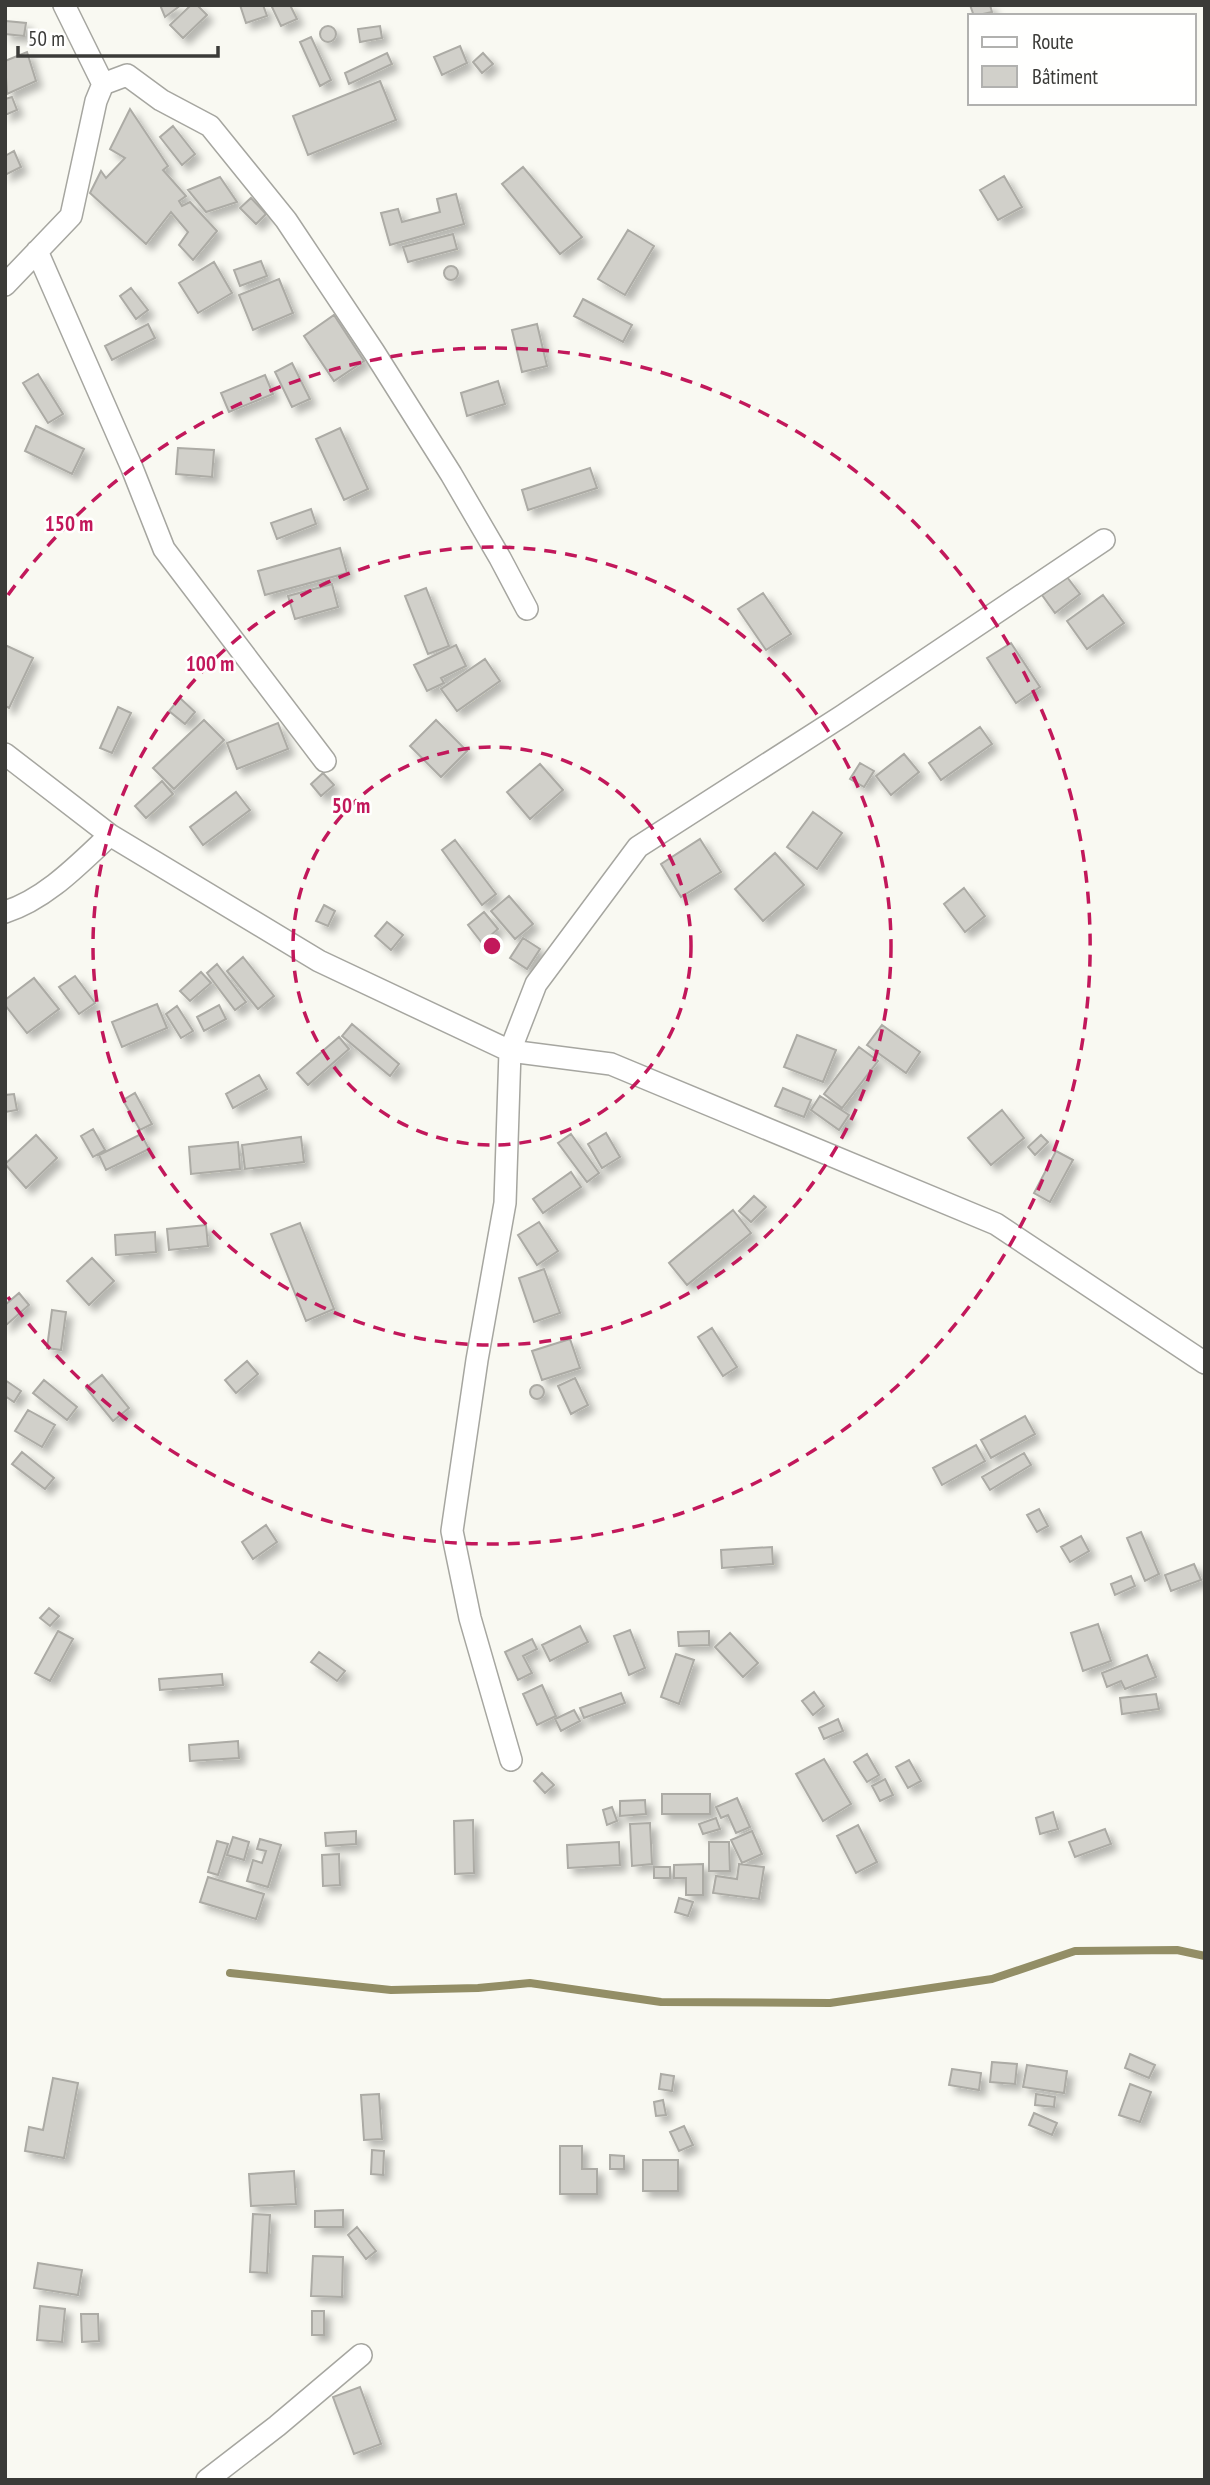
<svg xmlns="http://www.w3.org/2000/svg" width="1210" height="2485" font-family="'PT Sans Narrow',sans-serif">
  <defs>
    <filter id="shadow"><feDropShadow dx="6" dy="6" stdDeviation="3.5" flood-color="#0004"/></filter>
  </defs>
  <rect width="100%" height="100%" fill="#f9f9f2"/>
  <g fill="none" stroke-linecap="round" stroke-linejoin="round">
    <path stroke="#938e66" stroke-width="8" d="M230,1973l161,17 87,-2 52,-5 131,19 169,1 162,-24 83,-28 102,-1 28,6"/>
  </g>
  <path fill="#d1d0ca" stroke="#acaba5" stroke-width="2" filter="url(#shadow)" d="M160,5h21l-16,12z
    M191,5h6l10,10 -24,23 -13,-13z
    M240,5h23l4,11 -21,7z
    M271,5h19l7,14 -16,7z
    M970,5h20l2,7 -18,4z
    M6,21l20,2 -2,13 -19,-2z
    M380,26l2,12 -22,4 -2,-13z
    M320 34a8 8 0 1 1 16 0a8 8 0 1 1-16 0Z
    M311,37l20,43 -11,6 -20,-44z
    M460,46l7,17 -25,12 -8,-18z
    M27,52l9,29 -29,13 -2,-33z
    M387,53l5,11 -43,20 -4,-11z
    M483,53l10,11 -11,9 -9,-11z
    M380,81l16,39 -88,35 -15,-39z
    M12,97l5,13 -12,5v-16z
    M130,109l38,57 -5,4 23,26 -7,5 3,5 8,-4 27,29 -24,29 -14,-15 9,-13 -17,-20 -25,32 -56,-51 11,-22 5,7 19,-20 -15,-9z
    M173,126l22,28 -13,11 -22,-28z
    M14,151l7,16 -16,8v-19z
    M523,167l59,70 -22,17 -58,-70z
    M1004,176l18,31 -24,13 -18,-30z
    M220,177l17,25 -31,10 -18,-22z
    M456,194l8,30 -74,21 -9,-32 17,-4 4,13 38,-10 -3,-13z
    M251,198l15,16 -10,10 -16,-16z
    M628,230l26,16 -29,49 -27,-16z
    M453,234l4,15 -49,13 -5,-15z
    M261,261l6,15 -27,10 -6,-16z
    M214,262l18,31 -34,20 -19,-30z
    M444 273a7 7 0 1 1 14 0a7 7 0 1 1-14 0Z
    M279,279l14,34 -40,17 -14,-35z
    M131,288l17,22 -12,9 -16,-23z
    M583,299l49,26 -9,17 -49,-26z
    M334,315l30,46 -30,20 -30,-45z
    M148,324l7,14 -43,22 -7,-14z
    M537,324l10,42 -25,6 -10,-42z
    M292,363l18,36 -18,8 -17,-35z
    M38,374l25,40 -15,9 -25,-40z
    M265,375l8,19 -44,18 -8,-19z
    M498,381l7,23 -38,12 -6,-23z
    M36,426l48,23 -12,25 -47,-23z
    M340,428l28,61 -24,11 -28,-61z
    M178,448l36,2 -2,27 -36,-3z
    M590,468l7,20 -69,22 -6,-20z
    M311,509l5,15 -39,15 -6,-16z
    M340,548l7,25 -82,22 -7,-24z
    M1067,577l13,17 -25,19 -13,-18z
    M332,584l6,23 -43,12 -7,-23z
    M426,588l23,58 -21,8 -23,-58z
    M763,593l28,41 -25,16 -28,-41z
    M1103,595l21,28 -37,26 -20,-28z
    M1011,643l29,44 -24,16 -29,-45z
    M5,645l28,13 -24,50 -4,-2z
    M456,645l10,21 -25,12 3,5 -17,8 -13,-26z
    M485,659l15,22 -43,30 -16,-22z
    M180,698l15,14 -10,12 -16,-13z
    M118,707l13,6 -19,40 -12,-5z
    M204,720l20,20 -50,49 -21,-21z
    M436,720l31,31 -26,26 -31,-31z
    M278,723l10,26 -51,20 -10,-26z
    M980,727l12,17 -51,36 -12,-17z
    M904,754l15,18 -28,23 -15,-19z
    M860,763l14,8 -10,16 -14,-8z
    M540,764l23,26 -33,29 -23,-27z
    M323,773l11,12 -13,11 -10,-12z
    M162,781l11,13 -27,24 -11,-12z
    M236,792l14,18 -47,35 -13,-18z
    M813,812l29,21 -25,36 -30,-22z
    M700,839l21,33 -40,25 -20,-33z
    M455,840l41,54 -14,11 -40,-55z
    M775,853l29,32 -41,36 -28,-32z
    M964,888l21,28 -20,16 -21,-28z
    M509,896l24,28 -18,15 -24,-28z
    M324,905l11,6 -7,15 -12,-5z
    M484,912l14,17 -16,14 -14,-18z
    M387,922l16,13 -12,15 -16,-14z
    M523,938l17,11 -13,20 -17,-11z
    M243,957l31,39 -16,13 -31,-38z
    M217,964l29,38 -11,8 -28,-37z
    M201,972l10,11 -21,18 -10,-10z
    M75,976l20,27 -16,11 -20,-27z
    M34,978l25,31 -32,24 -22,-28v-5z
    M157,1004l10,24 -45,19 -10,-25z
    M219,1005l7,14 -22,12 -7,-14z
    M177,1006l16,25 -12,7 -15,-24z
    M352,1024l47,40 -9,12 -48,-40z
    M882,1025l38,27 -14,21 -39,-28z
    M797,1035l39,15 -13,32 -39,-15z
    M339,1037l10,12 -41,36 -11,-12z
    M859,1047l19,14 -36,47 -18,-14z
    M259,1075l8,14 -34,19 -7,-14z
    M783,1088l28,12 -7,17 -29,-11z
    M135,1093l17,31 -12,6 -17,-30z
    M14,1094l3,16 -12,2v-17z
    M820,1096l29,19 -10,15 -28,-20z
    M1002,1110l22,28 -33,27 -23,-27z
    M93,1129l12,21 -12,7 -12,-21z
    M606,1133l14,24 -18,11 -14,-24z
    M141,1134l8,15 -43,21 -7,-15z
    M571,1134l28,39 -12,9 -29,-39z
    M36,1135l21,23 -31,30 -21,-24z
    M1041,1135l7,7 -13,13 -7,-8z
    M301,1137l3,25 -59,7 -3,-24z
    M238,1142l2,27 -49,5 -2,-27z
    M1056,1151l17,9 -23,42 -16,-9z
    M571,1172l10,15 -38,26 -10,-14z
    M754,1196l12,11 -15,15 -12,-11z
    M733,1210l18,23 -64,52 -18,-22z
    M539,1222l19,29 -21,14 -19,-30z
    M300,1223l34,86 -28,12 -35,-87z
    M206,1225l2,21 -39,4 -2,-21z
    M155,1232l1,20 -40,3 -1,-20z
    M92,1258l22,23 -25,24 -22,-24z
    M544,1269l16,44 -26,9 -15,-44z
    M19,1293l10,12 -24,21v-21z
    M52,1310l14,2 -5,38 -14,-2z
    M712,1328l25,39 -14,9 -25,-39z
    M570,1339l10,29 -38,12 -10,-29z
    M247,1361l11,13 -22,19 -11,-13z
    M102,1375l27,33 -16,13 -27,-33z
    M575,1378l13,27 -17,9 -13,-28z
    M5,1380l16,11 -7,11 -9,-6z
    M44,1380l33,27 -10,13 -34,-27z
    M530 1392a7 7 0 1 1 14 0a7 7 0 1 1-14 0Z
    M28,1410l27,15 -13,22 -27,-16z
    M1025,1416l10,18 -44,24 -10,-18z
    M976,1445l9,16 -43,24 -9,-17z
    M22,1452l32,26 -9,11 -33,-25z
    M1024,1453l7,12 -41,25 -8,-13z
    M1039,1509l9,17 -11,6 -10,-17z
    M266,1525l11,17 -24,17 -11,-17z
    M1141,1532l18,42 -14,7 -18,-43z
    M1081,1536l8,15 -19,11 -9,-15z
    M772,1547l1,17 -51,4 -1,-18z
    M1194,1564l7,16 -30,11 -6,-16z
    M1131,1576l4,10 -20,9 -4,-11z
    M49,1608l10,8 -9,10 -10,-8z
    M1098,1624l13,37 -28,10 -12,-38z
    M580,1626l8,16 -38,19 -8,-16z
    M630,1630l15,38 -16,7 -15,-39z
    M58,1631l15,8 -23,42 -15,-8z
    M709,1631v14l-30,1 -1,-14z
    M730,1633l28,30 -15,14 -28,-30z
    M532,1639l5,10 -14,7 9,17 -14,7 -13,-28z
    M319,1652l26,19 -8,10 -26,-19z
    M676,1654l18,6 -15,44 -18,-7z
    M1147,1655l9,22 -31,12 -4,-8 -14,6 -5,-14z
    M222,1674l1,11 -63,5 -1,-11z
    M542,1685l14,31 -19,9 -14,-31z
    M814,1692l10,14 -11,9 -11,-14z
    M621,1693l4,10 -41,15 -4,-10z
    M1156,1694l3,15 -37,5 -2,-16z
    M574,1710l6,11 -19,10 -6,-12z
    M838,1719l5,12 -19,8 -5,-11z
    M238,1741l1,17 -49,3 -1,-16z
    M867,1754l12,21 -12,7 -13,-20z
    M824,1759l27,45 -28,17 -27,-47z
    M909,1760l12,21 -13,7 -12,-21z
    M542,1773l12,12 -9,8 -11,-12z
    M885,1779l8,16 -13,6 -8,-15z
    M662,1794h48v20h-48z
    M737,1798l13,29 -14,6 -8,-18 -7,3 -5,-11z
    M645,1800l1,14 -26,2v-15z
    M612,1807l5,14 -10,4 -4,-15z
    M1053,1812l5,17 -18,5 -4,-16z
    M716,1818l4,11 -17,5 -4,-10z
    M473,1820l1,53 -19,1 -1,-53z
    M650,1823l2,41 -20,2 -2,-42z
    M858,1825l19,37 -21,11 -19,-37z
    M1105,1829l6,15 -36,13 -6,-15z
    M356,1831v13l-30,2 -1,-13z
    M752,1831l10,23 -20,9 -11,-23z
    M233,1837l16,5 -5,18 -17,-5z
    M260,1839l21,6 -13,42 -21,-6 6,-21 9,3 4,-12 -9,-2z
    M217,1841l11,3 -10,31 -10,-3z
    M619,1842l1,23 -52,3 -1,-23z
    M709,1842h20l1,29h-21z
    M339,1854l1,31 -17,1 -1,-31z
    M703,1864v31h-17v-17h-12v-13z
    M739,1864l25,3 -5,32 -46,-6 3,-17 21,3z
    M654,1867h16v11h-16z
    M208,1877l56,17 -8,25 -56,-17z
    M679,1898l14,4 -5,14 -13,-4z
    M1130,2054l25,11 -6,13 -24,-10z
    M992,2062l25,2 -2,20 -25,-2z
    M1027,2065l40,6 -3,22 -41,-6z
    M952,2069l29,4 -2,17 -30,-5z
    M661,2074l13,2 -2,15 -13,-2z
    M53,2078l25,5 -14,75 -39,-7 4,-24 14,3z
    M1130,2084l21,8 -11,30 -21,-7z
    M379,2094l3,45 -18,1 -3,-45z
    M1036,2094l19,3 -1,10 -19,-2z
    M663,2100l3,15 -10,1 -2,-14z
    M1034,2113l23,10 -5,12 -23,-10z
    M684,2126l9,19 -14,6 -9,-19z
    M560,2146h22v23h15v25h-37z
    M372,2150l12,1 -1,24 -12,-1z
    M610,2155l14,1v13h-14z
    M643,2160h35v31h-35z
    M294,2171l2,33 -45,2 -2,-32z
    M343,2210v17h-28v-16z
    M253,2214l17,1 -3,58 -17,-1z
    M357,2227l19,24 -10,8 -18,-24z
    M313,2256l30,1 -1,40 -31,-1z
    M38,2263l44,7 -4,25 -44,-7z
    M40,2306l25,3 -3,33 -25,-2z
    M312,2311h12v24h-12z
    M81,2314h17l1,27 -17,1z
    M360,2387l21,57 -27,10 -21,-57z"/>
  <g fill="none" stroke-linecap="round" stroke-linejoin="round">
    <defs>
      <path id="minor" d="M64,5l39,79
        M37,251l95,217 32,81 161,212
        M5,285l66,-69 25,-115 7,-17 24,-9 34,25 49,26 76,94 88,132 77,122 49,84 27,51
        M5,754l105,81 209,126 191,90 101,13 385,160 209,139
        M5,912c41,-13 74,-48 105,-77
        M511,1760l-41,-142 -18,-87 25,-171 28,-157 5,-152 26,-67 102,-137 204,-131 262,-176
        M207,2480l70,-54 84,-71"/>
    </defs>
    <use href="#minor" stroke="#a6a6a0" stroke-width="24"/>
    <use href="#minor" stroke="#fff" stroke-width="21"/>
  </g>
  <g fill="none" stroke="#c2185b" stroke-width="3.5" stroke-dasharray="12 9">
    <circle cx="492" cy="946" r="199"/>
    <circle cx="492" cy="946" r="399"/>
    <path d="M8 595A598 598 0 1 1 8 1297"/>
  </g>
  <circle cx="492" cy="946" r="10" fill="#c2185b" stroke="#fffffe" stroke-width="3.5"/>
  <g font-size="21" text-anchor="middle" font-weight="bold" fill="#c2185b" stroke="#fffffe" stroke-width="5" stroke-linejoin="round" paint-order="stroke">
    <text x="69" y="531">150 m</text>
    <text x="210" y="671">100 m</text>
    <text x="351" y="813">50 m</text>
  </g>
  <rect width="1210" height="2485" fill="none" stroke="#3b3b38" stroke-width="14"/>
  <rect x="968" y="14" width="228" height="91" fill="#fffffe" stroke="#b1b1af" stroke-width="2"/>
  <rect x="982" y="37" width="35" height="10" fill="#ffffff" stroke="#b1b1af" stroke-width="2"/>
  <text x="1032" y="49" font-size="21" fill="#3b3b38">Route</text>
  <rect x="982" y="66" width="35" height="21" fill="#d1d0ca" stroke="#b1b1af" stroke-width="2"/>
  <text x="1032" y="84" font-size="21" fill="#3b3b38">Bâtiment</text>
  <path d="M18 46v10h200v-10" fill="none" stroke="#3b3b38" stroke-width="3.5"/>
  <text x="28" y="46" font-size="21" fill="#3b3b38" stroke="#fffffe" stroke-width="5" paint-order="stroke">50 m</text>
</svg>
